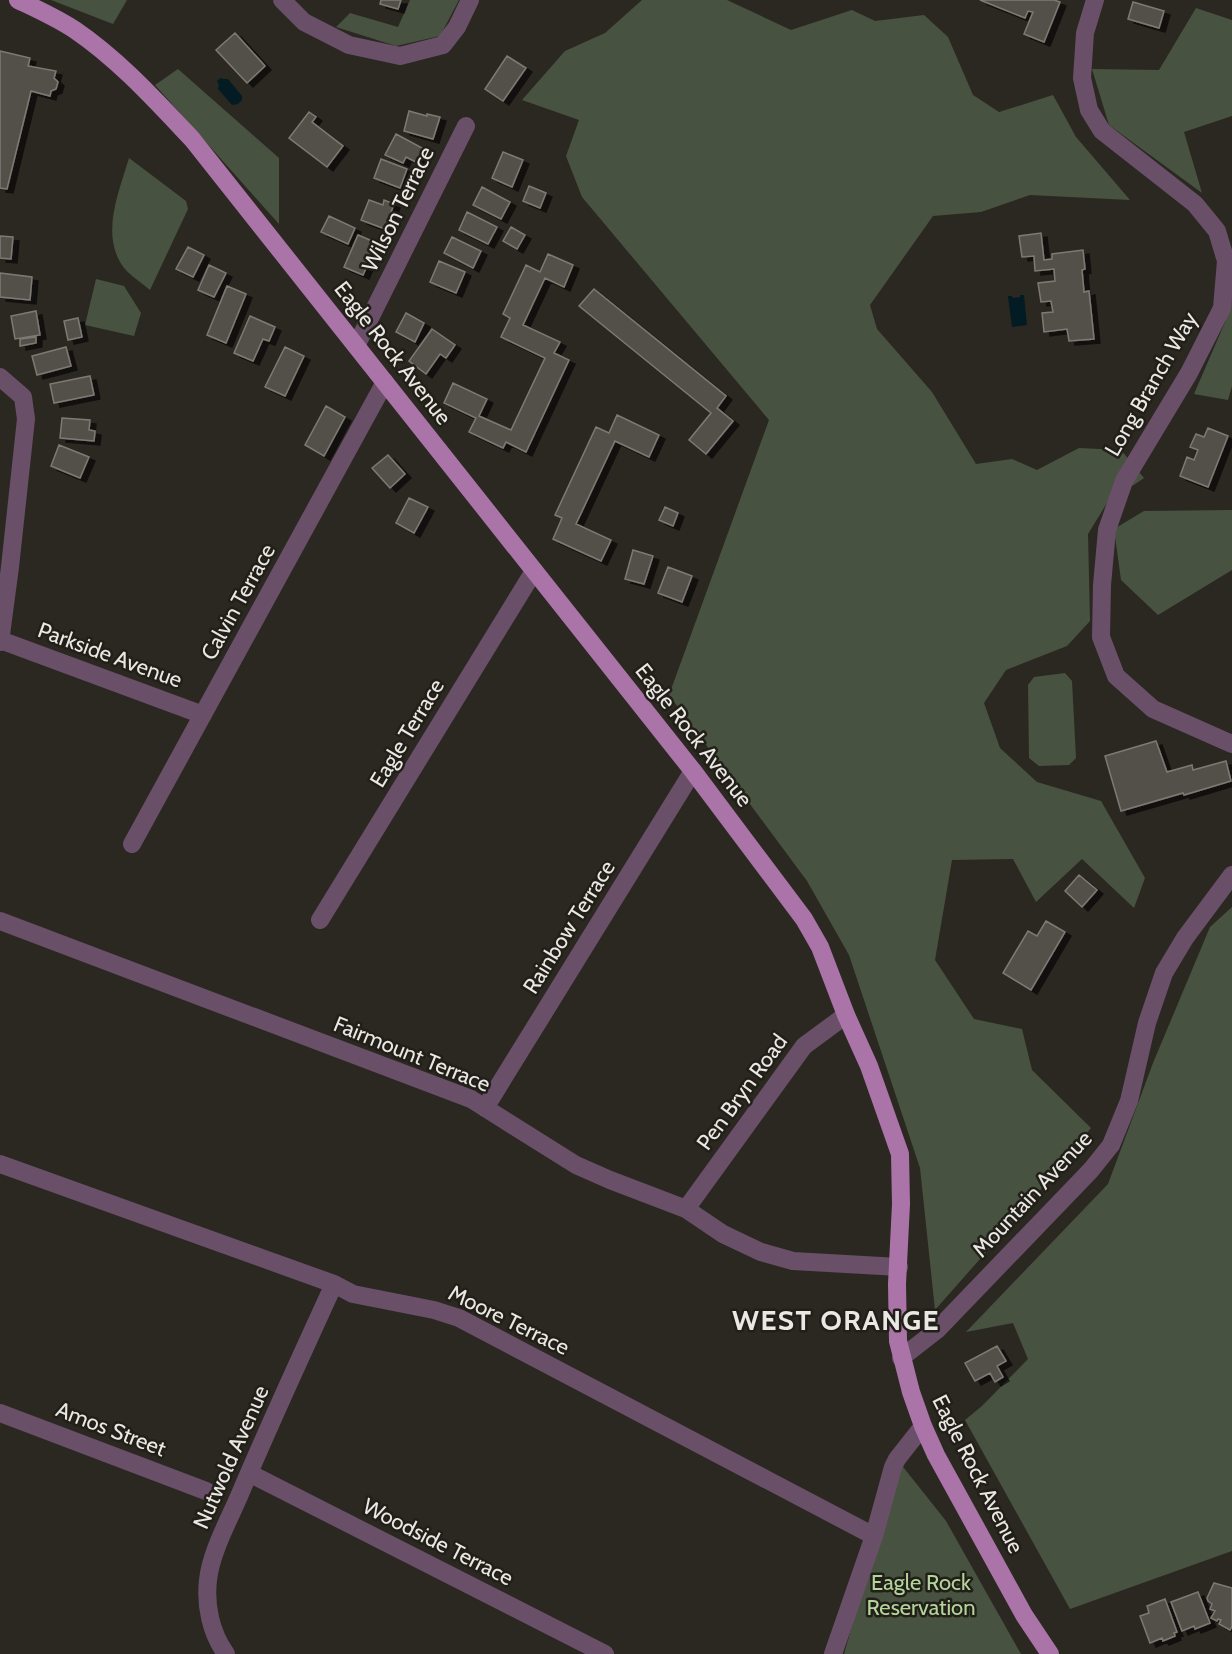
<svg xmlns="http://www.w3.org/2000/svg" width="1232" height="1654" font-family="Cabin,sans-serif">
  <defs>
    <filter id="shadow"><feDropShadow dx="6" dy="4" stdDeviation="0" flood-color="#0009"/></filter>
  </defs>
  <rect width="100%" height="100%" fill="#2b2822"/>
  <path fill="#475340" d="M51,0h76l-14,24z
    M410,0h49l-19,36 -44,10 -60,-19 14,-14 48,14z
    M642,0h85l64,30 61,-20 23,11 49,-6 24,22 25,58 26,17 54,-17 23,42 54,63 -100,-5 -49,17 -48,4 -63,89 7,24 55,63 44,72 36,-5 25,11 42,-22 42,2 23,28 -37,25 -19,31 2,87 -23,25 -61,24 -22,33 16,45 37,34 64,19 44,77 -11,30 -52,-49 -46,43 -23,-43 -61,1 -17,100 39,59 48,10 10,41 59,58 -59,72 -97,110 -15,-142 -71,-213 -42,-74 -138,-186 100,-275 -187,-223 -16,-41 13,-36 -57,-20 43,-49 40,-18z
    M1196,8l36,12v96l-48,16 18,61 -93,-68 -17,-56 67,1z
    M178,69l101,89v66l-124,-139z
    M129,158l57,43 2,8 -38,81c-8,-7 -19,-14 -25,-21 -26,-32 -6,-77 4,-111z
    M96,279l28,7 17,27 -7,23 -49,-11z
    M1232,279v107l-4,14 -34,-6 32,-74z
    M1232,510v60l-74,45 -37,-35 -7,-51 30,-18z
    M1065,673l7,8 4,77 -7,7 -30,1 -10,-8 -1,-73 6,-8z
    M1232,907v644l-162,58 -105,-189 17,-14 46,-47 -15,-36 -47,9 142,-148 45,-121 57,-136z
    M900,1463l46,58 75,133h-177l54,-190z"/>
  <path fill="#031b22" d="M221,78l2,1h5l14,17v4l-4,4 -6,1 -14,-16 1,-4 -2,-4z
    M1020,295h4l3,30 -15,2 -4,-31h4l1,2 7,-1z"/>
  <path fill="#535049" stroke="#7e7a73" stroke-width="1.5" filter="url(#shadow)" d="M381,0h20l-3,9 -18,-5z
    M980,0h74l6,2 -16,40 -20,-8 9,-22 -5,-1 -3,7z
    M1133,2l31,9 -5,17 -31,-9z
    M235,33l30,33 -18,17 -31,-33z
    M0,51l30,7 -2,8 28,5 -2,7 4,4 -2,7 -5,2 -1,5 -19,-5 -24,98 -7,-1z
    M507,56l19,12 -23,33 -18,-12z
    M409,111l18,5v-2l13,3 -7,22 -29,-8z
    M309,112l7,5 -4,5 31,24 -16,21 -38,-29z
    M396,134l28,15 -6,14 -12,-6 -3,6 -18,-8z
    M503,152l20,8 -11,27 -20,-9z
    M381,159l26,10 -7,19 -26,-10z
    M529,186l17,7 -6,15 -17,-7z
    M482,187l28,15 -9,17 -28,-14z
    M369,200l14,5 1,-5 10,4 -9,25 -24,-9z
    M467,212l30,15 -9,17 -29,-14z
    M329,216l26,12 -7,16 -27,-12z
    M511,227l14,8 -8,14 -14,-8z
    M1041,233l3,27 8,-1v-5l31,-4 2,19 -3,1 2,22 5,-1 5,48 -25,2 -2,-12 -23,3 -2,-19 11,-1 -2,-11 -10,1 -3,-19 17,-2 -1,-12 -19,2 -1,-15 -12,1 -3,-21z
    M358,235l19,8 -14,32 -19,-8z
    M0,236l13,1 -2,22 -11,-1z
    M452,237l29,14 -8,17 -29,-15z
    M188,247l16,8 -11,22 -17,-8z
    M548,254l25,11 -9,22 -19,-9 -22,47 37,17 -6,11 15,7 -43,92 -20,-10 -3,6 -34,-16 7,-14 -32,-15 9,-20 34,16 -8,17 32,14 34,-72 -44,-21 9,-19 -7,-4 23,-49 14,7z
    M439,261l26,11 -9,21 -26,-11z
    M209,265l17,8 -12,24 -16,-7z
    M0,273l32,4 -2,23 -30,-3z
    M227,286l19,8 -20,49 -19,-8z
    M594,289l132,107 -9,12 16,13 -27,33 -17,-14 22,-27 -132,-107z
    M36,311l4,24 -25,4 -4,-23z
    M406,313l18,10 -9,19 -19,-10z
    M250,316l25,11 -6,14 -6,-2 -10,22 -19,-8z
    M78,318l4,19 -14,3 -4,-19z
    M432,329l23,16 -9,13 -6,-4 -14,20 -17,-13z
    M36,337v6l-16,3v-7z
    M66,347l5,19 -34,9 -5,-19z
    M285,347l19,9 -19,40 -20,-9z
    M90,376l4,19 -40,8 -4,-19z
    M326,406l19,11 -21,39 -19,-11z
    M617,415l42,20 -10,22 -34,-16 -39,83 35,16 -10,21 -48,-22 9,-21 -7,-3 41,-88 13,6z
    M62,418l28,2 -1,10 6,1 -1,10 -34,-3z
    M1208,428l20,8 -20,51 -28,-11 7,-19 7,3 4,-10 -8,-3 6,-13 8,3z
    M59,445l30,12 -9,21 -29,-12z
    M388,455l17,19 -15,14 -18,-20z
    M409,498l19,9 -14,26 -18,-10z
    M665,507l13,6 -5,13 -14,-6z
    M633,550l20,6 -9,28 -19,-5z
    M668,567l24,9 -10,26 -24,-9z
    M1156,741l11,31 25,-7 1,5 33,-9 5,20 -47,14 -1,-2 -62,18 -16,-55z
    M1079,875l18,15 -15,17 -17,-16z
    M1046,921l19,11 -34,58 -28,-17 25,-42 9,5z
    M997,1346l9,15 -9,5 6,11 -8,5 -5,-9 -15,8 -10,-18z
    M1214,1583l18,5v38l-2,4 -11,-6 2,-4 -3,-1 -1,2 -6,-3 4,-7 -5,-2 2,-5 -4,-3 -1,-3z
    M1198,1592l12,31 -15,6 -1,-3 -12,5 -11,-29z
    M1165,1599l12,33 -3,1 1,3 -12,5 -1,-3 -12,5 -10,-27 9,-3 -2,-7z"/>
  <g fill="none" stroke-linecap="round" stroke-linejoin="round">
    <path stroke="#6a4f69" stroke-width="18" d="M282,0l22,22 45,23 51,11 43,-11 14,-18 13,-27
      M1095,0l-10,33 -3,45 7,32 13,21 93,73 22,27 9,30 -4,47 -33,65 -65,108 -17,49 -5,55 -1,52 15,39 37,33 79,35
      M356,346l110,-220
      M0,640l203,75
      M132,844l253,-462
      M320,920l214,-349
      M0,921l471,178 105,66 34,15 76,29 37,25 38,18 32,9 106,6
      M485,1108l208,-337
      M0,1164l334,120 19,10 81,16 25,8 415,218
      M686,1209l118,-163 42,-31
      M901,1358l36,-28 154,-160 20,-25 18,-44 18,-78 17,-50 21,-35 47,-63
      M0,1413l206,78
      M249,1473l356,181
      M226,1654c-15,-21 -21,-48 -18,-74 3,-28 21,-60 32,-86 30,-71 62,-140 94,-210
      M833,1654l41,-118 19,-69 4,-8 26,-33"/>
    <path stroke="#6a4f69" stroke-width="18" d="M0,377l23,20 3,22 -16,148 -10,75"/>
    <path stroke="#ab74a8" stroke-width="18" d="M18,0c19,9 39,18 57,30 44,30 80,70 117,109l501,632 111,148 16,28 26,68 23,51 31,88 1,50 -4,80 1,57 13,51 12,34 13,29 88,160 26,39"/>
  </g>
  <g text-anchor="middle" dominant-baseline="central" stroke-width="5" stroke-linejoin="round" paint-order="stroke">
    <g font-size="22" fill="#eae8e4" stroke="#221f19">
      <text transform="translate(398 209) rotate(-64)">Wilson Terrace</text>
      <text transform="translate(393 353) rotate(52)">Eagle Rock Avenue</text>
      <text transform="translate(1151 384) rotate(-60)">Long Branch Way</text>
      <text transform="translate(238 602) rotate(-61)">Calvin Terrace</text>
      <text transform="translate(110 655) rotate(20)">Parkside Avenue</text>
      <text transform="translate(407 733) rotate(-59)">Eagle Terrace</text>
      <text transform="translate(694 735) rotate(52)">Eagle Rock Avenue</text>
      <text transform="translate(569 927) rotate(-58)">Rainbow Terrace</text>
      <text transform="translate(412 1054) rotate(22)">Fairmount Terrace</text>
      <text transform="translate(742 1092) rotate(-54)">Pen Bryn Road</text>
      <text transform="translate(1032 1194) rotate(-47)">Mountain Avenue</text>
      <text transform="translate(509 1320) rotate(26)">Moore Terrace</text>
      <text transform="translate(111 1429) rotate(21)">Amos Street</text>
      <text transform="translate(231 1457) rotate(-66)">Nutwold Avenue</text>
      <text transform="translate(978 1474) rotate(63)">Eagle Rock Avenue</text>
      <text transform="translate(438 1542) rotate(27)">Woodside Terrace</text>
    </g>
    <g font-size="22" fill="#b3d59b" stroke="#221f19">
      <text x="921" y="1582">Eagle Rock<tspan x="921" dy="25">Reservation</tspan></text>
    </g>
    <g font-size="28" font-weight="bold" letter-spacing="1.5" fill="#eae8e4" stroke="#221f19">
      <text x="836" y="1320">WEST ORANGE</text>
    </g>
  </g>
</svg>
